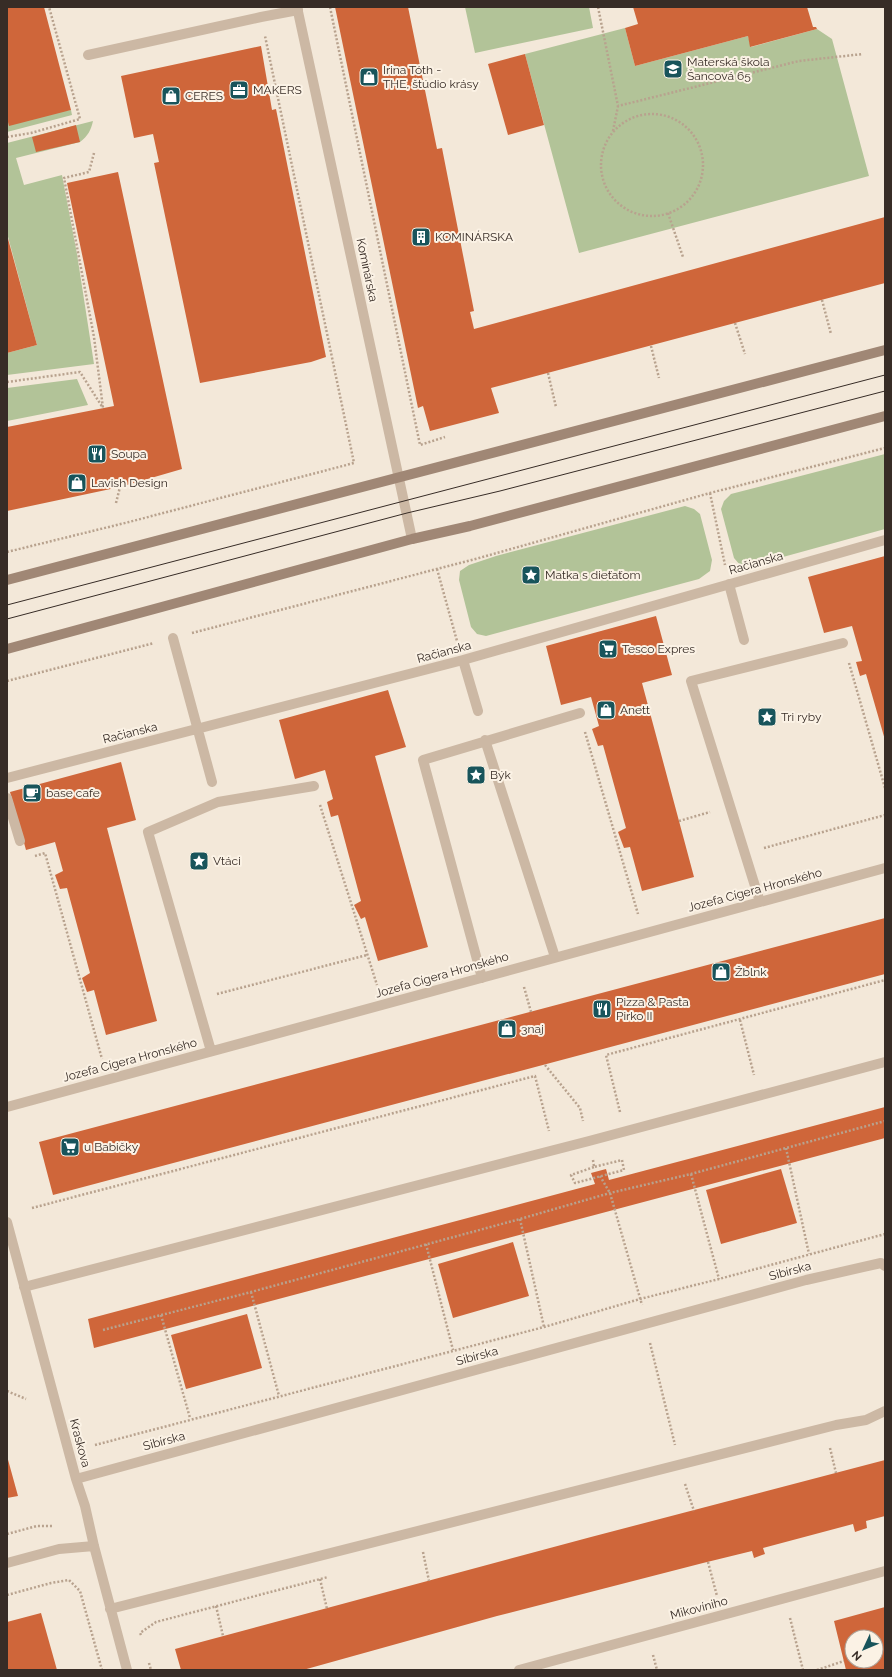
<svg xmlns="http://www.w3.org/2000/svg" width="892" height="1677" font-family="Raleway,sans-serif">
  <rect width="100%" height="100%" fill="#f3e8d9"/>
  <path fill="#b2c398" d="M465,7h124l4,21 -118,25z
    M625,28l10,38 113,-30 3,11 66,-18 15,10 37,137 -290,77 -54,-199z
    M71,110l1,5 -65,17v-14z
    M93,121c-2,9 -5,15 -13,21l-64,16 8,27 38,-10 15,79 17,110 -87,11v-22l30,-8 -30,-112v-90z
    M77,379l11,26 -81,16v-33z
    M885,454v75l-135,37 -10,-1 -6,-7 -13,-49 3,-8 7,-7z
    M685,506l9,3 6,5 12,46 -2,11 -11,8 -213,57 -9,-2 -6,-7 -12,-47 1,-9 9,-6 27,-9z"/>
  <path fill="#cf663a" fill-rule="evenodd" d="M7,7h37l27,103 -62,16 -2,-8z
    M335,7h73l29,142 5,-1 32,163 -4,1 4,17 411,-112v66l-394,105 8,25 -69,18 -7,-25 -5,2z
    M633,7h174l6,20h3l1,2 -67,18 -2,-11 -113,30 -10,-38 13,-4z
    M261,46l11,64 4,-1 50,248 -15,5 -111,21 -46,-220 5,-1 -6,-28 -19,4 -13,-62z
    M525,54l19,71 -36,10 -20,-71z
    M76,125l4,17 -44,10 -4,-15z
    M118,172l64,297 -62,18 -113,24v-84l107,-21 -47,-223z
    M7,235l30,110 -30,8z
    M885,556v184l-19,-66 -6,2 -4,-14 6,-1 -10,-35 -28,7 -16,-56z
    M656,616l16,59 -30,8 52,194 -52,14 -12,-44 -6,1 -6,-16 8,-4 -23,-83 -5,1 -6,-17 7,-3 -8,-29 -30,8 -15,-59z
    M388,690l18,57 -31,9 53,191 -50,14 -13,-44 -4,2 -7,-14 7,-4 -23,-86 -7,2 -4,-15 6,-3 -8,-29 -30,9 -16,-59z
    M121,762l15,58 -29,8 50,193 -51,14 -12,-45 -7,2 -5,-14 8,-5 -23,-85 -7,1 -5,-14 8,-4 -8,-29 -29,8 -16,-58z
    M885,918v56l-832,221 -14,-53z
    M885,1107v31l-791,210 -6,-29 507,-135 -4,-11 15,-4 3,11z
    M781,1169l16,54 -76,21 -15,-54z
    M513,1242l16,54 -76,22 -15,-54z
    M247,1314l15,54 -76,21 -15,-54z
    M7,1456l11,40 -11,2z
    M885,1460v56l-19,5 1,7 -12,4 -2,-8 -90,24 2,6 -11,4 -2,-7 -49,12 -206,53 -194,54h-122l-6,-21 416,-112z
    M885,1607v63h-39l-12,-49zM852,1637h24v24h-24z
    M41,1613l16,57h-50v-48z"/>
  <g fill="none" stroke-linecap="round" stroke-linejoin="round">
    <path stroke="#b8a28e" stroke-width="2.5" stroke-dasharray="2 2" stroke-linecap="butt" d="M330,7l90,438 25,-8
      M598,7l20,99 181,-45 64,-7
      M601 165a51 51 0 1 1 102 0a51 51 0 1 1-102 0Z
      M613,131l5,-25
      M7,137l24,-4 49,-14 -31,-112
      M94,153l-5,19 -25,6 30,159 9,71
      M668,213l15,44
      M822,300l9,34
      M735,323l10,31
      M651,346l8,32
      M548,373l8,34
      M7,382l73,-10 23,36
      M710,493l15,72
      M116,503l4,-16
      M7,552l122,-30 225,-59 -89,-427
      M437,569l20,72
      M192,633l287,-75 231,-65 175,-45
      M849,663l36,125
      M7,681l147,-38
      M585,732l53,182
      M320,805l57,180
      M679,821l31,-9
      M764,848l121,-33
      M35,856l10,-3 57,206
      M524,987l7,25
      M217,994l150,-39
      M740,1020l14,55
      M545,1065l35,43 3,13
      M620,1112l-14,-57 279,-75
      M786,1148l23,106
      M593,1160l1,7 28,-7 2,10 -49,13 -4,-8 23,-8
      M691,1174l28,105
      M600,1176l10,17 32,112
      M32,1208l503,-132 14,55
      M520,1219l24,108
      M426,1244l27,106
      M251,1292l28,104
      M161,1315l29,103
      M103,1330l148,-38 269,-73 90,-26 81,-19 194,-53
      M650,1343l25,102
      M7,1391l19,8
      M95,1445l449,-118 96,-28 79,-20 166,-45
      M830,1448l6,25
      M685,1484l9,27
      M7,1534l30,-8h15
      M423,1552l6,29
      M708,1562l9,34
      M320,1579l7,30
      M7,1595l44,-12 18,-3 11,11 22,79
      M216,1606l7,30
      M790,1618l13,52
      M141,1635l-1,-2 16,-11 172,-45
      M653,1655l4,15
      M149,1663l2,7
      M817,1670l27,-9"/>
    <path stroke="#ccb8a4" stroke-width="10" d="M88,55l173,-38 37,-7"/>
    <path stroke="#ccb8a4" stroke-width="10" d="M729,584l15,56
      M173,638l39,144
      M463,660l15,51
      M7,778l456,-118 422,-120
      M7,798l13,43"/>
    <path stroke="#ccb8a4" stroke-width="10" d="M297,7l115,532
      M485,740l70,217
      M760,902l-69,-221 152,-38
      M482,978l-59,-218 157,-47
      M211,1051l-63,-219 70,-30 96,-16
      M7,1107l878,-239
      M7,1222l69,257 9,27 9,40 33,124
      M24,1287l565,-146 296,-79
      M76,1479l730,-199 75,-17 4,3
      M7,1563l52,-14 35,-3
      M110,1609l726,-184 30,-5 19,-9
      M519,1670l366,-99"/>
    <path stroke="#a08775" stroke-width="10" d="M7,580l878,-230
      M7,649l405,-110 58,-13 415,-110"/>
    <path stroke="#372c26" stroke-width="1" d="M7,605l878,-230
      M7,619l400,-106 93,-22 385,-100"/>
  </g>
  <defs>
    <symbol id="school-square" viewBox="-11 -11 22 22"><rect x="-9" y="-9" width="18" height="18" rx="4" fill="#18545b" stroke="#fbf2e5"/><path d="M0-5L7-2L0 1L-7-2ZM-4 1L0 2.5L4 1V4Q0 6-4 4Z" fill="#fff"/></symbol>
    <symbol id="shop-square" viewBox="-11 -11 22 22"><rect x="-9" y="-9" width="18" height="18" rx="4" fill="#18545b" stroke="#fbf2e5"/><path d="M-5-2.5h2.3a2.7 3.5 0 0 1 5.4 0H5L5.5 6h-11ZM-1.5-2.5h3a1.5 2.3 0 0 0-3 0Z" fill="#fff"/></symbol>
    <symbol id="office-square" viewBox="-11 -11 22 22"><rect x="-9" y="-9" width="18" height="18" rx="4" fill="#18545b" stroke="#fbf2e5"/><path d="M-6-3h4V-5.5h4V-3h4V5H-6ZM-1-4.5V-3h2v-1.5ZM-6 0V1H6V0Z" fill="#fff"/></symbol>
    <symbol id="building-square" viewBox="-11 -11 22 22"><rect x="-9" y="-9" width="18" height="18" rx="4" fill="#18545b" stroke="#fbf2e5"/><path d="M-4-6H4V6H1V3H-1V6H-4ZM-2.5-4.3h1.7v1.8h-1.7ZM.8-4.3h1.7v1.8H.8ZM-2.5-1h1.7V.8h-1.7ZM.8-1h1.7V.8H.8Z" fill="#fff"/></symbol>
    <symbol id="restaurant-square" viewBox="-11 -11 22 22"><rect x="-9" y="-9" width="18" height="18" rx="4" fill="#18545b" stroke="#fbf2e5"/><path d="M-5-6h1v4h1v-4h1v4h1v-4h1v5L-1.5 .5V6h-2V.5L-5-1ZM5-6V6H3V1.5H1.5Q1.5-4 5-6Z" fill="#fff"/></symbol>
    <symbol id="sight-square" viewBox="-11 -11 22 22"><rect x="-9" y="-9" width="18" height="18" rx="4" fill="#18545b" stroke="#fbf2e5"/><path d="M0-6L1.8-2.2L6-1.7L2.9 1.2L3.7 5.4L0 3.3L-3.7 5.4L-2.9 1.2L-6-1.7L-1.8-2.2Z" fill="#fff"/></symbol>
    <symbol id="supermarket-square" viewBox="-11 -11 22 22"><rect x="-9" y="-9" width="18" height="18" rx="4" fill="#18545b" stroke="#fbf2e5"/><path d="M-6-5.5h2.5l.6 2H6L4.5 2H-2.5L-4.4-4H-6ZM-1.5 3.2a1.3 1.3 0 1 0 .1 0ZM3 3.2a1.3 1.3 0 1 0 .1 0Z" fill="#fff"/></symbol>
    <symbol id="cafe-square" viewBox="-11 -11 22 22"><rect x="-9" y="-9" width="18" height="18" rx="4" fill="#18545b" stroke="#fbf2e5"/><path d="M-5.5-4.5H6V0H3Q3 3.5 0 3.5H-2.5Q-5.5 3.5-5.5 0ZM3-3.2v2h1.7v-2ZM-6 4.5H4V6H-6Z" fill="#fff"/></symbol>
  </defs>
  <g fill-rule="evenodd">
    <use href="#school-square" x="662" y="58" width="22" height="22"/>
    <use href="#shop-square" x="358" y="66" width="22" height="22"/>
    <use href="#office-square" x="228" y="79" width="22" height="22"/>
    <use href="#shop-square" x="160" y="85" width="22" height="22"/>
    <use href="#building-square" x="410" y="226" width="22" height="22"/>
    <use href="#restaurant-square" x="86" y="443" width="22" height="22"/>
    <use href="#shop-square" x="66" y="472" width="22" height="22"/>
    <use href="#sight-square" x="520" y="564" width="22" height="22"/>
    <use href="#supermarket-square" x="597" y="638" width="22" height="22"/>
    <use href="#shop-square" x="595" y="699" width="22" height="22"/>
    <use href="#sight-square" x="756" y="706" width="22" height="22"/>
    <use href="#sight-square" x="465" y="764" width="22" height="22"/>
    <use href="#cafe-square" x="21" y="782" width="22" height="22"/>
    <use href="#sight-square" x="188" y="850" width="22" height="22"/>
    <use href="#shop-square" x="710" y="961" width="22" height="22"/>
    <use href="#restaurant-square" x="591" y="998" width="22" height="22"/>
    <use href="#shop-square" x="496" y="1018" width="22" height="22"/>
    <use href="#supermarket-square" x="59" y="1136" width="22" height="22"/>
  </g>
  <g text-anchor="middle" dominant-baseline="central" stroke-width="4" stroke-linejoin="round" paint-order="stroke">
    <g font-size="12" fill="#372c26" stroke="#fbf2e5" text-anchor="start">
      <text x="687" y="62">Materská škola<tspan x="687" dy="14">Šancová 65</tspan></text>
      <text x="383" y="70">Irina Tóth -<tspan x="383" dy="14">THE, štúdio krásy</tspan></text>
      <text x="253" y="90">MAKERS</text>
      <text x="185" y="96">CERES</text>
      <text x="435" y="237">KOMINÁRSKA</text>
      <text x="111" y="454">Soupa</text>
      <text x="91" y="483">Lavish Design</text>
      <text x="545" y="575">Matka s dieťaťom</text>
      <text x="622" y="649">Tesco Expres</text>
      <text x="620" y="710">Anett</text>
      <text x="781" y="717">Tri ryby</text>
      <text x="490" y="775">Býk</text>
      <text x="46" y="793">base cafe</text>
      <text x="213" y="861">Vtáci</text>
      <text x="735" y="972">Žblnk</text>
      <text x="616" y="1002">Pizza &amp; Pasta<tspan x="616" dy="14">Pirko II</tspan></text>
      <text x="521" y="1029">3naj</text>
      <text x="84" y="1147">u Babičky</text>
    </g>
    <g font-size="12" fill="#372c26" stroke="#fbf2e5">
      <text transform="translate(367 270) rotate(78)">Kominárska</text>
      <text transform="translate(756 563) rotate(-16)">Račianska</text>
      <text transform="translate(444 652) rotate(-15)">Račianska</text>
      <text transform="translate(130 733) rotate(-14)">Račianska</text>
      <text transform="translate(755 890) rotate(-15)">Jozefa Cígera Hronského</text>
      <text transform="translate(442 975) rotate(-16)">Jozefa Cígera Hronského</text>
      <text transform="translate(130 1060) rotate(-15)">Jozefa Cígera Hronského</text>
      <text transform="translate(790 1271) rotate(-15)">Sibírska</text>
      <text transform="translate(477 1356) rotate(-15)">Sibírska</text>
      <text transform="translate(164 1441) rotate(-15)">Sibírska</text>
      <text transform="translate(80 1443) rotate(75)">Kraskova</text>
      <text transform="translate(699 1608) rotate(-15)">Mikovíniho</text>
    </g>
  </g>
  <rect width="892" height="1677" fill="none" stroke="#372c26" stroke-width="16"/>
  <g transform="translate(864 1649) rotate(226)"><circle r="19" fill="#fbf2e5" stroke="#ada399"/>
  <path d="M0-3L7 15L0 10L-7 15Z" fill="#18545b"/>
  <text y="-6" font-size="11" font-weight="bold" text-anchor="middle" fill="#372c26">N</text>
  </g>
</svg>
